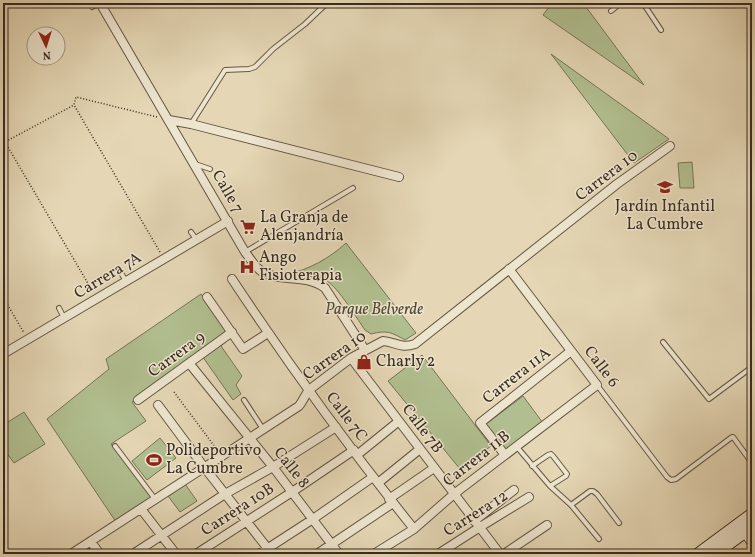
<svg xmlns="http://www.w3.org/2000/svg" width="755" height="557" font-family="Vollkorn,serif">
  <rect width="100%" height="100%" fill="#e5d7b5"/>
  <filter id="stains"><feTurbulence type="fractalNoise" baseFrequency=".005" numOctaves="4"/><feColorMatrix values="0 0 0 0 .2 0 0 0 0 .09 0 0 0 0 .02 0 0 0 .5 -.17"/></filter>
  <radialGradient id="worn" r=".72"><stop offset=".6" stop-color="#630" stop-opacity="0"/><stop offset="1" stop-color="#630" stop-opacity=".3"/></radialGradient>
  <path fill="#b1bf90" stroke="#757557" d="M552,3h31l61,82 -101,-70z
    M551,54l118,85 -35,24z
    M692,162l2,26h-14l-2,-25z
    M346,243l70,90 -11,7c-14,-8 -18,-10 -34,-6l-6,-4c-10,-14 -29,-47 -43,-52 -11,-5 -23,-4 -34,-4 20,-4 42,-16 58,-31z
    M201,294l30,43 -10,9 21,30 -6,9 5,9 -8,6 -33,-47 -68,49 14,19 -35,23 42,53 -37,25 -69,-103 62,-50 -3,-10z
    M422,355l69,91 -31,23 -72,-88z
    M523,396l20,27 -36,28 -21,-27z
    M24,412l21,32 -31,19 -11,-15v-23z
    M160,438l16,20 -29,22 -15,-19z
    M183,481l14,20 -17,11 -15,-20z"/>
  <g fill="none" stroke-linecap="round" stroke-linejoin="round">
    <defs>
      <path id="lane" d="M643,3l18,27
        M92,7l8,-4
        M611,11l10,-8
        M191,124l34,-54 24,-1 6,-2 18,-18 32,-25 22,-21
        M195,164l15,5
        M191,232l5,7
        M245,252l108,-64
        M121,273l5,8
        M59,308l5,10
        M663,342l46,57 43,-32
        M597,385l70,92 4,3 5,-1 56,-42h1l19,26
        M244,400l19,29
        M115,446l40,53
        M517,447l33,39 21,19 19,-14h3l4,3 22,29
        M532,466l16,-11 3,-1 2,2 14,18 -1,2 -16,10
        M571,505l28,34
        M743,534l9,13"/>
      <path id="street" d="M100,3l145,249c5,6 9,14 16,19 19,12 43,2 64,17l40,62
        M169,120l22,4 208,53
        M232,279c57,86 118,170 182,250
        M207,297l36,52 25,-16
        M3,354l225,-133
        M351,358l149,196
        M189,363l84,104 66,87
        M138,400l94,-68
        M158,405l46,62 68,87
        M357,455l42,-34
        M505,455l-25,-32 91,-72
        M378,483l42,-34
        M389,499l45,-31
        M141,509l35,45
        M474,521l40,-31
        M91,542l9,12
        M71,554l228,-148c4,-5 6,-11 10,-16l42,-32 32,-17c13,1 17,8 32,3l202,-160 53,-38
        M133,554l92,-60 48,-27 63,-40
        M196,554l96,-62 62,-42
        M259,554l54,-35 60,-42
        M317,554l76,-51
        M374,554l40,-25 40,-35 143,-109 -88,-116
        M438,554l42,-27 49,-30
        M504,554l43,-29"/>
      <path id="secondary" d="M698,554l54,-40
        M715,554l37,-27"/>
    </defs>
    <use href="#lane" stroke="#645644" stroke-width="6"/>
    <use href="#street" stroke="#645644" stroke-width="10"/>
    <use href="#secondary" stroke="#392b1e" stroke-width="13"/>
    <path stroke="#392b1e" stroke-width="1.5" stroke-dasharray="1 2" stroke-linecap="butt" d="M157,117l-81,-20 -2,8 86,147
      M5,142l88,150
      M3,143l71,-38
      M3,297l21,36
      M174,392l44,59"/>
    <use href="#lane" stroke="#eee5cf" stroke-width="4"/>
    <use href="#street" stroke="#eee5cf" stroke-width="8"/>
    <use href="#secondary" stroke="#eee5cf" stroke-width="11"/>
  </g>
  <defs>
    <symbol id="school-bare" viewBox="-9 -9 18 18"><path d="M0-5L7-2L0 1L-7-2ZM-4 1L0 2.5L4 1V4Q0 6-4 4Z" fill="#8f2418" stroke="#eee5cf" stroke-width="2.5" paint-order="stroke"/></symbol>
    <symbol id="supermarket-bare" viewBox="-9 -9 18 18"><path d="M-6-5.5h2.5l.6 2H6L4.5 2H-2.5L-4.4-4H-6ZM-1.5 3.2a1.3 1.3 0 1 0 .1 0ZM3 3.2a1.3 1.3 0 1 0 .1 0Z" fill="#8f2418" stroke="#eee5cf" stroke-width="2.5" paint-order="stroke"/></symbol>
    <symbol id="hospital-bare" viewBox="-9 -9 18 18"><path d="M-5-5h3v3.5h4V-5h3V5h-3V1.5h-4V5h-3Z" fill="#8f2418" stroke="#eee5cf" stroke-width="2.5" paint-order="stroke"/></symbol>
    <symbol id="shop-bare" viewBox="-9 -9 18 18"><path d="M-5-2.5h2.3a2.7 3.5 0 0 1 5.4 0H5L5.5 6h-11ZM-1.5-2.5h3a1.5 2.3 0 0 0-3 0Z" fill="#8f2418" stroke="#eee5cf" stroke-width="2.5" paint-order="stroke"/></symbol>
    <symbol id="stadium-bare" viewBox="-9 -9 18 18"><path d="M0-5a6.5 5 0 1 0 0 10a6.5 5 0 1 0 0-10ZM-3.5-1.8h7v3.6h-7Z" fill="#8f2418" stroke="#eee5cf" stroke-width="2.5" paint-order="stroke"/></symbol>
  </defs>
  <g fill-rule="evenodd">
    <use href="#school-bare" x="654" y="176" width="22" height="22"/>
    <use href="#supermarket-bare" x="237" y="216" width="22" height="22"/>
    <use href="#hospital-bare" x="236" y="256" width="22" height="22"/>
    <use href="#shop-bare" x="353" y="351" width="22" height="22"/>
    <use href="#stadium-bare" x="143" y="449" width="22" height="22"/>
  </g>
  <g text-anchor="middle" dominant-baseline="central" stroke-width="3" stroke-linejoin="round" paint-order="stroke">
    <g font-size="16" fill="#392b1e" stroke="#eee5cf">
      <text transform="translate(607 176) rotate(-37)">Carrera 10</text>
      <text transform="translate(227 192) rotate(60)">Calle 7</text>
      <text transform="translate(108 276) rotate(-31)">Carrera 7A</text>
      <text transform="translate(177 355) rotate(-36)">Carrera 9</text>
      <text transform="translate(335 356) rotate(-35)">Carrera 10</text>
      <text transform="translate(601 367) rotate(53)">Calle 6</text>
      <text transform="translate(517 376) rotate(-38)">Carrera 11A</text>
      <text transform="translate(346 417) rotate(53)">Calle 7C</text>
      <text transform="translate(422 429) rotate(53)">Calle 7B</text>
      <text transform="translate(477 459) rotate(-38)">Carrera 11B</text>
      <text transform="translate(291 468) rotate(52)">Calle 8</text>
      <text transform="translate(238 510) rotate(-33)">Carrera 10B</text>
      <text transform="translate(476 514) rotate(-32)">Carrera 12</text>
    </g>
    <g font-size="16" fill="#392b1e" stroke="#eee5cf" text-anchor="start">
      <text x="665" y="207" text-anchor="middle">Jardín Infantil<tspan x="665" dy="18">La Cumbre</tspan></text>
      <text x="260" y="218">La Granja de<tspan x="260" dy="18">Alenjandría</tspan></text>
      <text x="259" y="258">Ango<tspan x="259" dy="18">Fisioterapia</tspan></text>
      <text x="376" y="362">Charly 2</text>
      <text x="166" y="451">Polideportivo<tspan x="166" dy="18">La Cumbre</tspan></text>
    </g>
    <g font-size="16" font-style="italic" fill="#514935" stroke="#eee5cf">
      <text x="374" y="310">Parque Belverde</text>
    </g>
  </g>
  <rect width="755" height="557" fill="none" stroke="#e5d7b5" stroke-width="16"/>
  <rect x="4" y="4" width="747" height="549" fill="none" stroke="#392b1e" stroke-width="2"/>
  <rect x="8" y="8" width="739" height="541" fill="none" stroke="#392b1e"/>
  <g transform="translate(46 46) rotate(176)"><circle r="19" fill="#eee5cf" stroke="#a69b88"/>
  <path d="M0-3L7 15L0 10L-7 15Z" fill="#8f2418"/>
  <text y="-6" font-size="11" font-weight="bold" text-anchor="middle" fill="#392b1e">N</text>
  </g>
  <rect width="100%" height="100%" filter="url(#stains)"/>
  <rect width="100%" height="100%" fill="url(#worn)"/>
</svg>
